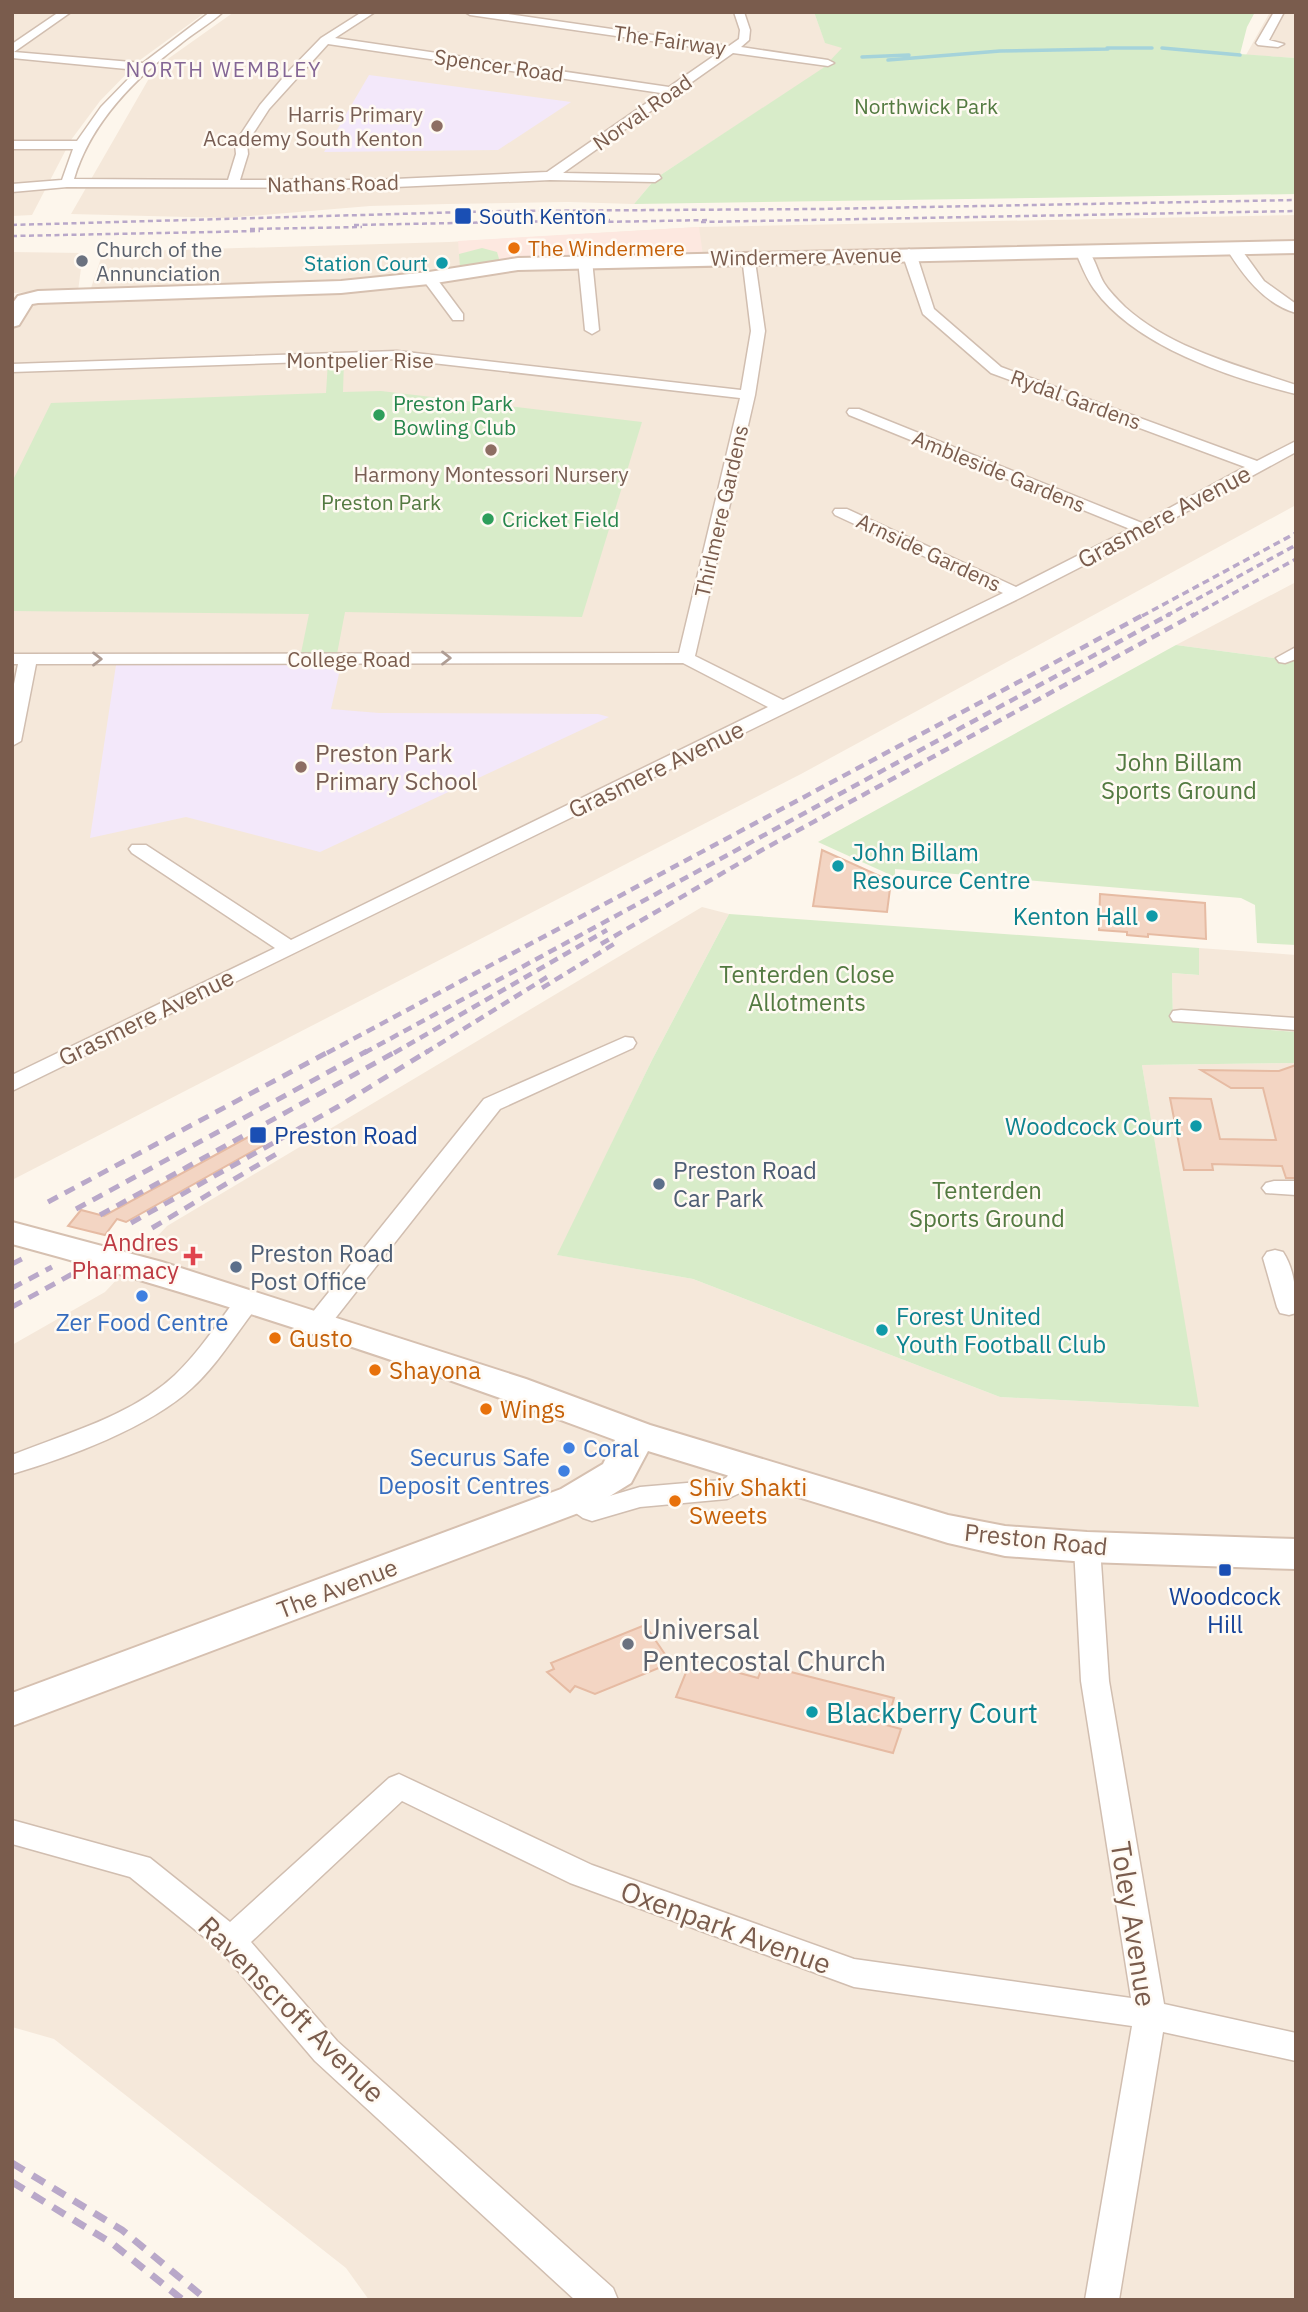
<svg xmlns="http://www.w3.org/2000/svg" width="1308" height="2312" font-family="'IBM Plex Sans',sans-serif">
  <rect width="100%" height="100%" fill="#fdf6ec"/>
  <path fill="#f5e8da" d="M12,12h194l-66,48 -40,41 -29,39 -39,75 -20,1z
    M234,12h580l11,30 18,6 -20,21 -167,109 -22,26 -66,-2 -121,2 -77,2 -143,12 -156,-4 84,-146z
    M1270,12h26v46l-50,-3z
    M1296,215v290l-495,269 -789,406v-856l12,-23 63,-1 16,-48 346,-10 250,-15z
    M12,252l71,1 -5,38 -66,2z
    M1296,582v79l-120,-16z
    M702,907l27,7 -77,146 -94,195 135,24 307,118 198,10 -56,-342 154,-2v1237h-927l-23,-32 -292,-229 -42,-12v-682l93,-53 62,-66z
    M1199,948l97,7v77l-123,-10 -1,-49 26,2z"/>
  <path fill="#fde8e0" d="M699,227l4,28 -243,13 -2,-27z"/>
  <path fill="#f3e8fa" d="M369,75l202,27 -73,48 -174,2z
    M116,665h225l-10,44 48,4 219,1 11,3 -289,135 -134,-35 -96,21z"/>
  <path fill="#d8ecc9" d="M814,12h441l-8,15 -7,27 56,4v136l-662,10 22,-26 167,-110 19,-20 -17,-5z
    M482,248l15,4 3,10 -40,7 -1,-15z
    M328,361h16l-1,31 38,-1 261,31 -60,195 -237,-5 -8,42 -36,-1 8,-39 -297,-3v-129l39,-79 275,-10z
    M1176,645l120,16v284l-39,-2 -2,-38 -14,-7 -346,-29v8l-77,-35z
    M729,914l470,34v27l-27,-2 1,49 123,10v31l-154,2 57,342 -199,-10 -307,-118 -136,-24 95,-195z"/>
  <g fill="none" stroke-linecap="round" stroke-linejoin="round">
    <path stroke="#a5d3da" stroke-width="3.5" d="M1107,48h45
      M1162,48l78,7
      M862,57l47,-2
      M888,60l112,-9 108,-2"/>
  </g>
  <path fill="#f3d5c3" stroke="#e6bba3" stroke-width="2" d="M822,850l69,31 -4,31 -74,-6z
    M1100,894l105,9 1,36 -58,-5v3l-21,-2v-3l-28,-2z
    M1296,1065v113h-10l-4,-12 -70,-2 1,6h-29l-14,-72 41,1 9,40 56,1 -13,-52h-32l-30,-18 78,1z
    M250,1136l14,9 -138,77 -9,-3 -12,16 -37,-9 13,-16 23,6z
    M645,1625l26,38 -76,31 -20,-8 -5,6 -23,-20 7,-3 -3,-6z
    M691,1660l67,18 5,-13 131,33 -8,27 15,4 -8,24 -217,-56z"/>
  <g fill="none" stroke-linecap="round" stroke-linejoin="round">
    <defs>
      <path id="street" d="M59,12h12l-57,40 129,11 67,-51h13c-13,12 -30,21 -44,33 -46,35 -89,79 -105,134l154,1 8,-26 -1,-11 25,-38 27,-32 34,-35 41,-26h13l-40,26 334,49 52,-36 -251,-36 -5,-3h29l235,34 10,-7 1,-9 -6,-18h10l6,18 -1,10 -8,7 87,13 6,3 -6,3 -95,-13 -170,120 96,2 2,3 -6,4 -105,-2 -177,8 -306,-1 -55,5v-8l50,-4 11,-31h-61v-8h65l24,-34 36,-37 -125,-12v-14zM328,44l333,49 -114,79 -174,8h-133l8,-26 -1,-11 22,-34z
        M1274,12h10l-15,28 15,4 -6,3 -20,-2 -2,-2z
        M1233,244l5,1 26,36 32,23v9c-32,-9 -53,-38 -70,-65z
        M1082,247c12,4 15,25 22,36 5,8 14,17 21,24 47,42 112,58 171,78v9c-66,-16 -161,-48 -202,-105 -8,-11 -13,-25 -19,-38z
        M909,249l7,4 18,56 67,58 256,94 39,-20v11l-147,80 -127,65 -1010,494v-16l263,-127 -143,-95 -3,-4 3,-4h14l145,95 477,-233 -85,-44 -647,1 -15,77 -9,5v-52l6,-30h-6v-10l667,-1 61,-255 -343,-39 -385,13v-8l385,-13 344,39 10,-59 -9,-74 7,-4 5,1 11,77 -10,64 -60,261 88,44 220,-107 -168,-78 -2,-3 2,-3h12l169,78 114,-58 -281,-114 -2,-3 2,-3h10l283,114 103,-56 -254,-94 -68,-59 -21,-61z
        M585,256l7,4 7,70 -7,4 -7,-4 -7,-70z
        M429,274l5,1 29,39v6h-10l-29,-39 -2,-3z
        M1296,647v12l-11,4 -6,-1 -3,-4z
        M1181,1010l115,8v12l-123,-9 -3,-5 3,-5z
        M625,1037l8,1 3,5 -3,5 -133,61 -174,221 -9,2 -9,-2 -3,-6 3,-6 176,-219z
        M1274,1181h22v14l-30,-2 -4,-5 4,-5z
        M1275,1250l8,2c12,18 13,41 13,61l-7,2 -9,-2 -3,-6 -14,-49 4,-6z
        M247,1294l9,2 3,6 -3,6c-21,27 -39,57 -64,80 -42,39 -125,70 -180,86v-19c55,-22 119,-39 163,-80 24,-23 43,-52 63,-79z
        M745,1457l9,2 4,7 -12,24 -19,9 -87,8 -48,14 -9,-3 -17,-12 -4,-7 4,-7 9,-3 21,11 44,-13 82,-7 5,-3 9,-18z
        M1087,1537l10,3 3,7 9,134 55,323 132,29v28l-133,-29 -44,268h-34l47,-274 -278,-39 -284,-104 -168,-82 -151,141 86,99 276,247 5,12h-43l-260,-239 -95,-111 -90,-73 -118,-33v-24l138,38 80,64 159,-144 10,-4 193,91 262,94 277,39 -50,-317 -7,-134 3,-7z"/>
      <path id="secondary" d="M1296,241v12l-778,17 -89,14 -88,9 -303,10 -6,1 -13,21 -7,2v-23l6,-8 20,-5 303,-10 88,-9 89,-14z
        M12,1222l150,40 364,117 124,46 298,90 57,11 82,6 209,7v30l-209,-7 -82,-6 -57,-13 -300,-92 -17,32 -42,26 -577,217v-33l549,-204 42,-25 12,-24c-198,-74 -399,-141 -603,-196z"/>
    </defs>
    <use href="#street" stroke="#d1beb0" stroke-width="3"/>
    <use href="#secondary" stroke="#d6c0b0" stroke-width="4"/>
    <use href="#street" fill="#fff" fill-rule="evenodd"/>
    <use href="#secondary" fill="#fff" fill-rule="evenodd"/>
    <path stroke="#b9a8c9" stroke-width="2.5" stroke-dasharray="5 3.5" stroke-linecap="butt" d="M600,222l109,-2
      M701,222l595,-11
      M12,225l489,-14 320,-2 475,-9
      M354,225l256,-5
      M250,229l112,-2
      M12,236l248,-5"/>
    <path stroke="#b9a8c9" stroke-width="3.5" stroke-dasharray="7 4.5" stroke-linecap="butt" d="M1142,616l154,-83
      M1166,616l130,-71
      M1192,616l104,-57"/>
    <path stroke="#b9a8c9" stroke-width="4.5" stroke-dasharray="9 6" stroke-linecap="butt" d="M601,944l161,-94 433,-236
      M542,988l72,-44
      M327,1053l818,-439
      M364,1053l806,-439
      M394,1053l213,-123
      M425,1053l122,-76"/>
    <path stroke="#b9a8c9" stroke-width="5" stroke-dasharray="11 8" stroke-linecap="butt" d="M48,1202l282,-151
      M76,1209l291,-158
      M100,1215l297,-164
      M131,1223l208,-117 89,-55
      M152,1228l126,-75
      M12,1264l10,-5
      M12,1288l40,-21
      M12,1307l62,-34"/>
    <path stroke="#b9a8c9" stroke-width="7" stroke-dasharray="14 10" stroke-linecap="butt" d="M12,2163l110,67 85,70
      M12,2182l101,62 70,56"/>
  </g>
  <defs><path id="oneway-chevron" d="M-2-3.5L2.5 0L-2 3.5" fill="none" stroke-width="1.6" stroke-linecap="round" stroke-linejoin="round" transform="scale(1.75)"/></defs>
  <g stroke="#af9d94">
    <use href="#oneway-chevron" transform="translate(446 658)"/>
    <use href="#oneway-chevron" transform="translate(97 659)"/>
  </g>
  <g fill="#8d6e63" stroke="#fffaf3" stroke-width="2.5">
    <circle cx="437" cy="126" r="7"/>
    <circle cx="491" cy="450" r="7"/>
    <circle cx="301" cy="767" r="7"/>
  </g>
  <g fill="#1a4fb4" stroke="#fffaf3" stroke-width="2.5">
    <rect x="454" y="207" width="18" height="18" rx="3.5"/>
    <rect x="249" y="1126" width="18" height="18" rx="3.5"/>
    <rect x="1218" y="1563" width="14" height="14" rx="3.5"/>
  </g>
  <g fill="#e8710a" stroke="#fffaf3" stroke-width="2.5">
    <circle cx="514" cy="248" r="7"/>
    <circle cx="275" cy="1338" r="7"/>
    <circle cx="375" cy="1370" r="7"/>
    <circle cx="486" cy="1409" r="7"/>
    <circle cx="675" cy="1501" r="7"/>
  </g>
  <g fill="#6b7280" stroke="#fffaf3" stroke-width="2.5">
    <circle cx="82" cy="261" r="7"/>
    <circle cx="628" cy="1644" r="7"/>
  </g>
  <g fill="#0f9aa8" stroke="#fffaf3" stroke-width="2.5">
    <circle cx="442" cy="263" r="7"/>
    <circle cx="838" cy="866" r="7"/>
    <circle cx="1152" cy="916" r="7"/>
    <circle cx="1196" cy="1126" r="7"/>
    <circle cx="882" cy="1330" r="7"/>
    <circle cx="812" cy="1712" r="7"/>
  </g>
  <g fill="#2e9e5b" stroke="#fffaf3" stroke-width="2.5">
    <circle cx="379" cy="415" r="7"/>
    <circle cx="488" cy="519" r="7"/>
  </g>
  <g fill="#5c6f8a" stroke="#fffaf3" stroke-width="2.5">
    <circle cx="659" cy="1184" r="7"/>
    <circle cx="236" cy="1267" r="7"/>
  </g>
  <path fill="#e0444e" stroke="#fffaf3" stroke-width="2.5" d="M189.5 1245.5h7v7h7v7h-7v7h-7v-7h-7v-7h7z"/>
  <g fill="#3f7fe0" stroke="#fffaf3" stroke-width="2.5">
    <circle cx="142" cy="1296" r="7"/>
    <circle cx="569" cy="1448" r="7"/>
    <circle cx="564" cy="1471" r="7"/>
  </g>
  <g text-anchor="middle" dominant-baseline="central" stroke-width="5" stroke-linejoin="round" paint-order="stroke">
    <g font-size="21" fill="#7a5c4d" stroke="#fffaf3">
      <text transform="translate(670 40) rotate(8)">The Fairway</text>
      <text transform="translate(499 65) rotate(8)">Spencer Road</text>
      <text transform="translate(642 112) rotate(-35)">Norval Road</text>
      <text transform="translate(333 183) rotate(-1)">Nathans Road</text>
      <text transform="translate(806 256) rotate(-1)">Windermere Avenue</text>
      <text x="360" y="360">Montpelier Rise</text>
      <text transform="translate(1076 399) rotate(20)">Rydal Gardens</text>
      <text transform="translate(999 471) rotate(22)">Ambleside Gardens</text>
      <text transform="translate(721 511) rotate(-77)">Thirlmere Gardens</text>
      <text transform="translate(929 552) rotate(25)">Arnside Gardens</text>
      <text x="349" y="659">College Road</text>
    </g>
    <g font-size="21" letter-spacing="2" fill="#846695" stroke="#fffaf3">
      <text x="224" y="69">NORTH WEMBLEY</text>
    </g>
    <g font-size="21" fill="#537a41" stroke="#fffaf3">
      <text x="926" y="106">Northwick Park</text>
      <text x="381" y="502">Preston Park</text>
    </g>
    <g font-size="21" fill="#785e54" stroke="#fffaf3" text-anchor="end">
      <text x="423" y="114">Harris Primary<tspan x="423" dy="24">Academy South Kenton</tspan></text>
      <text x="491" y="474" text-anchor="middle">Harmony Montessori Nursery</text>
    </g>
    <g font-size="21" fill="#164399" stroke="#fffaf3" text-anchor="start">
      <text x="479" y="216">South Kenton</text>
    </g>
    <g font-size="21" fill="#c56008" stroke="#fffaf3" text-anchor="start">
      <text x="528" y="248">The Windermere</text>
    </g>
    <g font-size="21" fill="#5b616d" stroke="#fffaf3" text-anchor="start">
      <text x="96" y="249">Church of the<tspan x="96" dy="24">Annunciation</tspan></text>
    </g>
    <g font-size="21" fill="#0d838f" stroke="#fffaf3" text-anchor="end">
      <text x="428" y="263">Station Court</text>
    </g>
    <g font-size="21" fill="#27864d" stroke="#fffaf3" text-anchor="start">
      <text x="393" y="403">Preston Park<tspan x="393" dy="24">Bowling Club</tspan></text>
      <text x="502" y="519">Cricket Field</text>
    </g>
    <g font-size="24" fill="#7a5c4d" stroke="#fffaf3">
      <text transform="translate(1164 516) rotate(-28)">Grasmere Avenue</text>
      <text transform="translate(656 769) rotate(-26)">Grasmere Avenue</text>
      <text transform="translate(146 1017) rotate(-26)">Grasmere Avenue</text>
      <text transform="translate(1036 1539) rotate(6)">Preston Road</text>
      <text transform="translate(337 1588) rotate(-21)">The Avenue</text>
    </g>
    <g font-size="24" fill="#785e54" stroke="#fffaf3" text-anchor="start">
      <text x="315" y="753">Preston Park<tspan x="315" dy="28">Primary School</tspan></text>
    </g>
    <g font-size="24" fill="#537a41" stroke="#fffaf3">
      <text x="1179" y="762">John Billam<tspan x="1179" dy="28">Sports Ground</tspan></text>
      <text x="807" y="974">Tenterden Close<tspan x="807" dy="28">Allotments</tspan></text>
      <text x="987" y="1190">Tenterden<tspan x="987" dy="28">Sports Ground</tspan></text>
    </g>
    <g font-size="24" fill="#0d838f" stroke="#fffaf3" text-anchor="start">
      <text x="852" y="852">John Billam<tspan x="852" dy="28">Resource Centre</tspan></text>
      <text x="1138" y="916" text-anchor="end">Kenton Hall</text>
      <text x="1182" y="1126" text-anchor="end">Woodcock Court</text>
      <text x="896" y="1316">Forest United<tspan x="896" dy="28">Youth Football Club</tspan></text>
    </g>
    <g font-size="24" fill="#164399" stroke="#fffaf3" text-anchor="start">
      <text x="274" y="1135">Preston Road</text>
      <text x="1225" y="1596" text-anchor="middle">Woodcock<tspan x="1225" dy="28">Hill</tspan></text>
    </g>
    <g font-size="24" fill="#4e5e75" stroke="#fffaf3" text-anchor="start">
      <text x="673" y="1170">Preston Road<tspan x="673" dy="28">Car Park</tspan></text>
      <text x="250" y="1253">Preston Road<tspan x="250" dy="28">Post Office</tspan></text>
    </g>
    <g font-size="24" fill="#be3a42" stroke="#fffaf3" text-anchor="end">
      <text x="179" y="1242">Andres<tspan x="179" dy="28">Pharmacy</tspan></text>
    </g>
    <g font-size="24" fill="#366cbe" stroke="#fffaf3">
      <text x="142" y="1322">Zer Food Centre</text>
      <text x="583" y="1448" text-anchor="start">Coral</text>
      <text x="550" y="1457" text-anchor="end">Securus Safe<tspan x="550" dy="28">Deposit Centres</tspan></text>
    </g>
    <g font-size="24" fill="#c56008" stroke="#fffaf3" text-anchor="start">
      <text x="289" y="1338">Gusto</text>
      <text x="389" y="1370">Shayona</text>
      <text x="500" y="1409">Wings</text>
      <text x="689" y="1487">Shiv Shakti<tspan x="689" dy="28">Sweets</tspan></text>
    </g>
    <g font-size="28" fill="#5b616d" stroke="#fffaf3" text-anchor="start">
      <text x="642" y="1628">Universal<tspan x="642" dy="32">Pentecostal Church</tspan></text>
    </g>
    <g font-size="28" fill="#0d838f" stroke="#fffaf3" text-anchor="start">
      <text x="826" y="1712">Blackberry Court</text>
    </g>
    <g font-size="28" fill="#7a5c4d" stroke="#fffaf3">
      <text transform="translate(1134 1924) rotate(81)">Toley Avenue</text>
      <text transform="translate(726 1927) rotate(20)">Oxenpark Avenue</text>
      <text transform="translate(292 2009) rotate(45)">Ravenscroft Avenue</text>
    </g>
  </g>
  <rect width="1308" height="2312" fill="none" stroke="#7a5c4d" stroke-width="28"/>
</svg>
